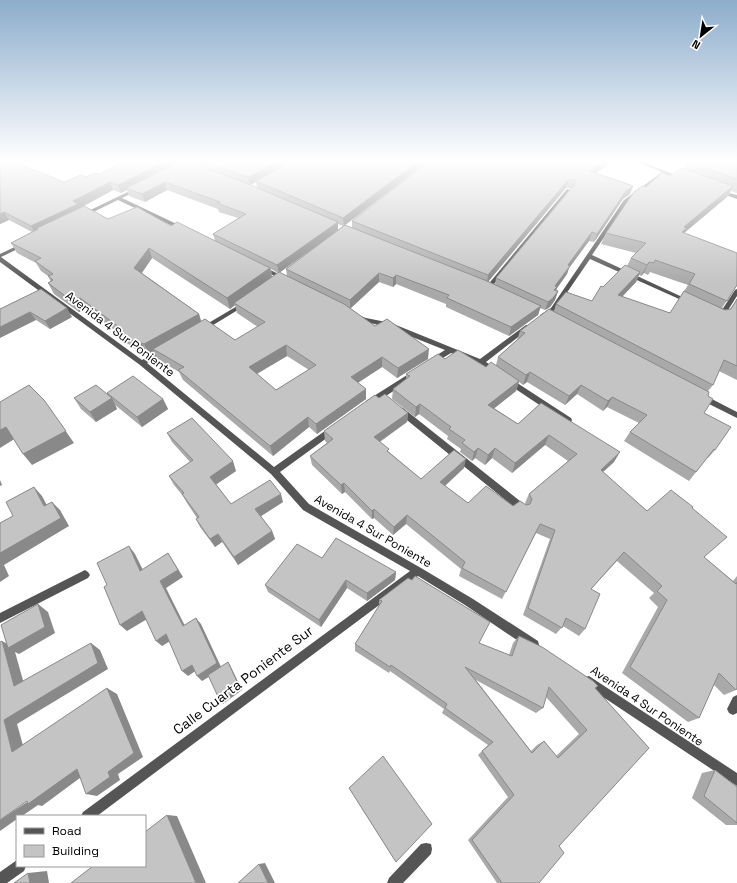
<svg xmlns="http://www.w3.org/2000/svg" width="737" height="883" font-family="'Space Grotesk',sans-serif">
  <rect width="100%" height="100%" fill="#fff"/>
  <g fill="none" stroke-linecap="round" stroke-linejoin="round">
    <path fill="#555" fill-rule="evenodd" d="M632,160h6l45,18 -2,1 -15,-5 -38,28 -36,53 101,47 -3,2 -2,-1 -98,-44 -35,51 -11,7h-4v-2l11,-7 73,-108 38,-28z
      M138,187l2,1v1l-18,9 63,30v2h-4l-63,-30 -33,16 -5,-1z
      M567,189l4,1 -81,99h-4v-2z
      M717,190l20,5v4l-20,-7z
      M21,244l5,1 -25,12 141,103 21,-12h4l1,2 -1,2 -20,11 127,104 55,-39h6l1,2 -1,2 -55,40 29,32 112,64 52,31 65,42 1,4 -1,4 -4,1 -4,-1 -65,-44 -47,-29 -321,240h-16l2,-4 327,-241 -107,-61 -32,-36 -131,-109 -140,-103v-8z
      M262,266l25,12 1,1 -1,1h-4l-23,-11v-2z
      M737,289v7l-14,22h-4l-3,-2v-2l4,-1 15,-23z
      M244,302l2,1v2l-41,25h-4l-1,-2z
      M358,315l8,3 25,5 89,36 46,-34h2l3,2 -45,35 12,8 1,2 -1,2 -3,1 -16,-11 -28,-11 -18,11h-4l-2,-2 2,-2 16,-10 -58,-23 -25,-6 -7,-4z
      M415,370l4,3 -1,2 -46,30h-6l-1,-2 1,-2z
      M508,377l63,41 1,2 -1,2h-6l-60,-40 -1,-2 1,-2z
      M702,394l35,18v6l-38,-19 -1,-2z
      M400,407l3,1 122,97 1,3 -1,3 -3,1 -3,-1 -122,-99 -1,-2z
      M85,570l3,2 2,3 -2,3 -88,45v-10z
      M589,676l148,97v13l-152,-101 -1,-4 1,-4z
      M737,695v18l-4,2 -4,-2 -2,-4 6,-12z
      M426,843l5,1 1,5 -1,5 -28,29h-16l2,-5 32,-34z
      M17,860v6h9l-2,5 -17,12h-7v-11z"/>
  </g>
  <path fill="#a9a9a9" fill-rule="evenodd" d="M0,160h20l-5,2 49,20 22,-5 14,-3 27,-14h-1h51l1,3 5,-3h247l-85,65 7,3v-7l244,-48 37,13 -3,8 -7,5 -29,43 -5,-1 -20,27 -2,6 -10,14 -1,2 2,1 -3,9 -5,7 -5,3 -5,-2 -2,7 -29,21 -63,-29v-3l-50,-20 -3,3 -14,-5 -29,26 25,18 53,33 -31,19 -15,-11 -24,16 8,16 -49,35 -8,-7 -36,29 -90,-76 -4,-8 -22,-13 -3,-7 -5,2 -2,-1 -3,2 -23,-16 -2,-5 -33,-26 -7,4 -25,-18 -6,-11 3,-1 -3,-6 -7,-5 -5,-8 -19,-10 -6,-10 21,-11 -23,-12 -9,4zM256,182l1,6 -7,-3zM566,188h5l-75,90 -1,7 -7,-3zM113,190l8,3 6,-3 2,6 16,6 22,-12 51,19 1,3 19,6 -25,16 2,7 -107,-22 -28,-11zM338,224l5,2 -5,4zM309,251l-23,18 1,7 -8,-3zM152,258l78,51 5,-4 2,8 21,14 -23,13 -34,-19 -2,-7 -57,-41zM271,269l7,4 -6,4zM287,356l22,14 -33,20 -19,-16z
    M737,160v33l-6,-2 -4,6 -43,36 53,52 -15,23 3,2 5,-1 7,-10v81l-18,-9 -6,14 -5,6v5l-4,17 11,37 -7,8h-1l-18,23 -65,-40 6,-9 9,-9 -32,-16 -4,4 -26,-17 -12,11 -38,-23 -4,3 -4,-3 -3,9 -22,17 24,16 23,-21 73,59 -11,10 44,39 45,-3 12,49 29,24 4,-5v112l-1,2 -12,5 -10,-10 -15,33 -11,4 -66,-49 36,-66 -9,-9 5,-5 -37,-32 -26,28 -6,40 -6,7 -16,-10 -7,8 -33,-19 27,-76 -14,-6 -34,66 -43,-23 2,-7 -55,-45 -13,11 -19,-17 -2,1 -27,-27 -3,2 -30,-29 -2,-9 17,-13 -2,-2 -1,-10 55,-33 29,15 -1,9 -27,20 9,10 32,27 43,-11 -19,18 23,17 45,3 13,-1 -1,-2 4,-9 39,-33 -23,-16 -33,28 -20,-15 -7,7 -10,-7 -3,3 -12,-9 1,-3 -14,-10 1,-3 -29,-22 -4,3 -23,-18 1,-10 13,-10v-5l39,-15 41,8 10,-2 2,-8 19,-17 3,-9 34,-20 2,-7 36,-3 11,-14 24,-21 4,-8 5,-5 -35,-9 5,-11 40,-46 39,-18 4,-7zM650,272l38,13 -18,28 -48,-16 14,-15 3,-7 2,1 3,-3 4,2z
    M0,309l72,8 -22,12 -14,-9z
    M107,393l56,6 5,10 -26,18 -27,-22 2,4 -21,13 -15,-13 -7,-11 35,-2z
    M167,433l69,38 -20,13 15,20 52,-2 -22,14 11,15 3,8 -37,26 -16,-23 -7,5 -15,-20 -4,-8 1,-1 -10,-15 -4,-7 -9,-11 -5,-9 21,-14 -18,-20z
    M322,558l74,14 -1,8 -28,21 -20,-13 -26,39 -53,-35 -3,-7z
    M379,600l100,43 30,12 4,-12 6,-7 76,52 54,60 -90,98 -20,37h-42l-29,-43 40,-43 -30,-42 10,-10 -46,-32 2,-4 -54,-38 -1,2 -34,-22v-7l24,-38zM476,680l60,33 7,-5 3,-11 33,37 -23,22 -12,-15 -7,4 -6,6z
    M715,770l22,17v38h-11l-34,-27 10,-25z
    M349,788l47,74 -1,-1z"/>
  <path fill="#898989" d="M5,160h15l-12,5z
    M169,160h8l1,4 -52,24 1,2 -6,3 -3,-8z
    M282,160h15l-41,21v1l-6,3 -2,-8z
    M420,160h10l-86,66 -1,-8z
    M606,160h9l-27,19 2,-8z
    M568,180l-2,8 -79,95 1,-8z
    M110,182l3,8 -33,18 -43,20 2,5 -3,2 -5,-9 42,-25z
    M165,182l2,8 -22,12 -3,-8z
    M633,186l-3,8 -7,5 -29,43 3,-8 29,-43z
    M733,186l-6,11 -43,36 -8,10 8,-16z
    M4,212l5,8 -9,4v-10z
    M338,222v8l-59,43 -2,-8z
    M592,232l-3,9 -20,27 -2,6 -10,14 -3,7 1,-9 13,-21z
    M149,248l3,10 -14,20 -4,-10z
    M649,262l-5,11 -3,3 6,-11z
    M270,268l2,10 -38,25 1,2 -5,4 -3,-11z
    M640,272l-4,10 -22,23 4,-10z
    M379,273v9l-29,27v-9z
    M396,275v9l-3,3v-9z
    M558,291l-3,9 -5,7 -5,3 3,-8z
    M80,298l6,10 -7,4 -6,-10z
    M541,306l-3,9 -29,21 2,-9z
    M67,308l5,9 -22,12 -5,-8z
    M30,312l6,8 -36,18v-11z
    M199,314l3,11 -49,24 1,3 -5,2 -5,-10z
    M142,343l5,10 -3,2 -5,-10z
    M286,345l1,11 -36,21 -2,-10z
    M429,349l-1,10 -31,19 1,-10z
    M382,357v10l-31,20v-10z
    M530,372l-3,10 -4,3 3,-10z
    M519,381l-3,10 -30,24 2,-10z
    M581,385l-4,9 -12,11 4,-9z
    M366,389v10l-49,35 -1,-10z
    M612,397l-5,10 -4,4 5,-10z
    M112,398l5,11 -21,13 -6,-10z
    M163,399l5,10 -26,18 -5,-10z
    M44,400l30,43 -42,22 -9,-11z
    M420,404l-1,10 -4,3 1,-10z
    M408,413l-1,9 -34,24 1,-9z
    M308,417l1,10 -36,29 -3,-10z
    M6,427l10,11 -16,10v-18z
    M549,435l-4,10 -33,28 3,-10z
    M478,448l-3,10 -3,3 2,-9z
    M495,448l-3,10 -7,7 3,-10z
    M620,452l-6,10 -19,17 6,-9z
    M466,459l-2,9 -25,23 1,-9z
    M233,461l3,10 -22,15 -4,-9z
    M0,480l2,5 -2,1z
    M344,483l1,9 -3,2 -1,-9z
    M34,487l8,9 10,19 -8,-9z
    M281,494l2,8 -25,16 -3,-9z
    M52,502l8,8 9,16 -65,39 5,11 -9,6v-29z
    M374,509v9l-2,1v-8z
    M407,515l-1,9 -13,11 1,-8z
    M272,531l3,8 -37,26 -4,-8z
    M218,534l4,8 -7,5 -5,-8z
    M129,546l6,8 12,24 -7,-7z
    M168,553l15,24 -17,11 22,44 -5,-6 -23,-45z
    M396,572l-1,8 -28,21v-8z
    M346,580l1,8 -26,39 -2,-7z
    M38,604l10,8 7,21 -36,21 -4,-2 11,39 -12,-5 -12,-45 9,5z
    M142,611l7,7 -22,13 -7,-6z
    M196,618l5,6 21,45 -20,12 -5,-5z
    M166,634l6,6 -10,6 -6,-5z
    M91,643l9,7 8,19 -91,55 9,32 -14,-4 -8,-32z
    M228,662l2,3 12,25 -19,14 -3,-3z
    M192,665l5,5 -9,6 -6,-5z
    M107,688l10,6 26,63 -25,17 2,6 -23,16 -11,-2 22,-22z
    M77,769l11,3 -46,34 -4,-1 -16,11h-5v3l-17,12v-11z
    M167,815l10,1 29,67h-10z
    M265,863l10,20h-7l-9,-19z
    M47,871l2,12h-19l-2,-10z"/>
  <path fill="#c4c4c4" stroke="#898989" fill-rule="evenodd" d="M0,160h9l55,22 17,-7 5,2 9,-4 5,1 28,-14h41l-51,25 -8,-3 -37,19 5,3 -47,22 -27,-14 -4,2z
    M184,160l62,23 92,39 -61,43 -64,-31 33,-20 -29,-11 3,-1 -55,-20 -23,12 -16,-6z
    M201,160h81l-34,17z
    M294,160h126l-77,58 -87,-37z
    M431,160h175l-16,11 43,15 -7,5 -29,43 -5,-2 -24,33 2,1 -15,20 2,1 -3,3 4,1 -5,7 -5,4 -52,-24 79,-94v-4h-7l-80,95 -136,-54z
    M692,160h45v19l-48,-17z
    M682,168l51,18 -49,41 3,1 -5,4 55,21v32l-10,16 -38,-17 6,-10 -40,-14 -1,3 -5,-1 -2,3 -16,-7 15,-15 -40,-10 28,-41 8,-6 4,1 16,-14 8,3z
    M84,206l24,13 29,-12 34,19 6,-4 93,46 -43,30 -78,-50 -15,20 65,46 -55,30 -2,-1 -3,2 -23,-16 3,-2 -39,-29 -7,4 -25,-19 5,-3 -5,-4 5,-2 -18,-13 6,-3 -30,-15 27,-14 -1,-1z
    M345,225l142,56 54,25 -30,21 -64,-29 2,-3 -53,-20 -3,3 -14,-5 -29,27 -64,-31z
    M625,265l15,7 -22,23 52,18 14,-22 41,19 6,-1 6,-10v67l-13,-6 -11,25 -157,-81 10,-12 26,9 9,-15 2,1z
    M279,272l65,32 31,22 12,-7 42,30 -31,19 -16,-11 -31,20 15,12 -50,35 -8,-7 -38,29 -92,-76 6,-3 -31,-18 52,-30 30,21 30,-18 -31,-19zM286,345l30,20 -40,25 -27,-23z
    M41,289l26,19 -22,13 -15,-9 -30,15v-18z
    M549,309l160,83 -1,4 5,3 -9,14 27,14 -16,23 -1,-1 -18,23 -66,-40 17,-17 -35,-18 -4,4 -27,-16 -12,11 -39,-24 -4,3 -28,-18 27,-24 -5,-2z
    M458,350l28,17 5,-5 28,19 -31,24 30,19 23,-21 79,49 -19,18 46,41 24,-21 22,17 -1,1 35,29 -23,20 32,27 1,-2v106l-1,2 -17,-17 -20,45 -69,-51 37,-67 -10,-9 5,-5 -38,-34 -33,37 9,5 -15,35 -19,-11 -4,10 -34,-20 27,-78 -15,-6 -34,68 -44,-24 3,-6 -58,-47 -13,12 -20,-18 -2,2 -28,-28 -3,2 -31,-29 23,-17 -9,-8 51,-36 4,3 6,-4 23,19 -34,24 15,12 -2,2 34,28 33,-29 12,9 -26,23 28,21 18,-17 27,20 7,-5 6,4 4,-1 2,-5 -3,-5 48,-40 -28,-19 -34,28 -20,-15 -7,7 -10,-7 -4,4 -12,-9 3,-3 -16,-11 2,-2 -31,-23 -4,3 -23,-18 17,-13 -4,-2 32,-20 7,5z
    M133,376l30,23 -26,18 -30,-24z
    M29,385l15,15 22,31 -43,23 -17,-27 -6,3v-28z
    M96,385l16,13 -22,14 -16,-14z
    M192,418l41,43 -23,16 21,27 39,-24 11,14 -26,15 17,22 -38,26 -16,-23 -8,5 -14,-20 3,-2 -17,-23 2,-1 -15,-17 24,-16 -26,-27z
    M34,487l10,19 8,-4 9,16 -61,35v-30l13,-7 -7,-14z
    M336,538l60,34 -29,21 -21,-13 -27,40 -54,-35 32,-41 25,14z
    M129,546l11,25 28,-18 10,17 -18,11 23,45 13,-8 21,45 -20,13 -5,-11 -10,6 -16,-37 -10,7 -14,-30 -22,14 -16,-38 3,-2 -10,-22z
    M415,576l75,46 -11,21 33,13 7,-20 23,11 51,34 5,5 -3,2 54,60 -90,98 5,7 -25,30h-37l-30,-43 42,-45 -32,-44 11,-9 -48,-34 2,-4 -56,-39 -1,2 -35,-23 27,-43 -3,-1 29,-22 4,2zM465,667l78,41 6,-21 38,43 -29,28 -14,-17 -12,12z
    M38,604l7,23 -37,21 -7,-23z
    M2,641l12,45 77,-43 7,20 -94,57 8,32 95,-64 27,65 -26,19 2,5 -24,17 -9,-25 -49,35 -1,-3 -27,19v-178z
    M228,662l12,26 -20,13 -12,-26z
    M383,756l49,68 -36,38 -47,-74z
    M715,770l22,17v36l-33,-27z
    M167,815l29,68h-125l22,-17h52v-34z
    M259,864l9,19h-30z
    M28,873l2,10h-16z"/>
  <linearGradient id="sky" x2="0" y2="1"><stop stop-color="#8cadcc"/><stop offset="0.57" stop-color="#fff"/><stop offset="1" stop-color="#fff" stop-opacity="0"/></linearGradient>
  <rect width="737" height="283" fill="url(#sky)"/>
  <g text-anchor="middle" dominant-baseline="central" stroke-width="3.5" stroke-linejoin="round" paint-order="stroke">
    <g font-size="12" fill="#000" stroke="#fff">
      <text transform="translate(120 334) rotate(37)">Avenida 4 Sur Poniente</text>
      <text transform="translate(373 531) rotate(30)">Avenida 4 Sur Poniente</text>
      <text transform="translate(647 706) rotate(34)">Avenida 4 Sur Poniente</text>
    </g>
    <g font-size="14" fill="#000" stroke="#fff">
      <text transform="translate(243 680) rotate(-37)">Calle Cuarta Poniente Sur</text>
    </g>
  </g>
  <rect x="16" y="815" width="130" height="52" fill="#ffffff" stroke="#999999"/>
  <rect x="24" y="828" width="20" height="6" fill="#555555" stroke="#999999"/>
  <text x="52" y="835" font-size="12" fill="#000000">Road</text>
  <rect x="24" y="845" width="20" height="12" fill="#c4c4c4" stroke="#999999"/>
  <text x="52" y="855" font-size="12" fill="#000000">Building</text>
  <g transform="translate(701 36) rotate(210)" stroke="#ffffff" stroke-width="3" paint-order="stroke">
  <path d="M0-3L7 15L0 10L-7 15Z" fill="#000000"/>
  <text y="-6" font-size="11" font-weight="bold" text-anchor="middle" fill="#000000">N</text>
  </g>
</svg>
